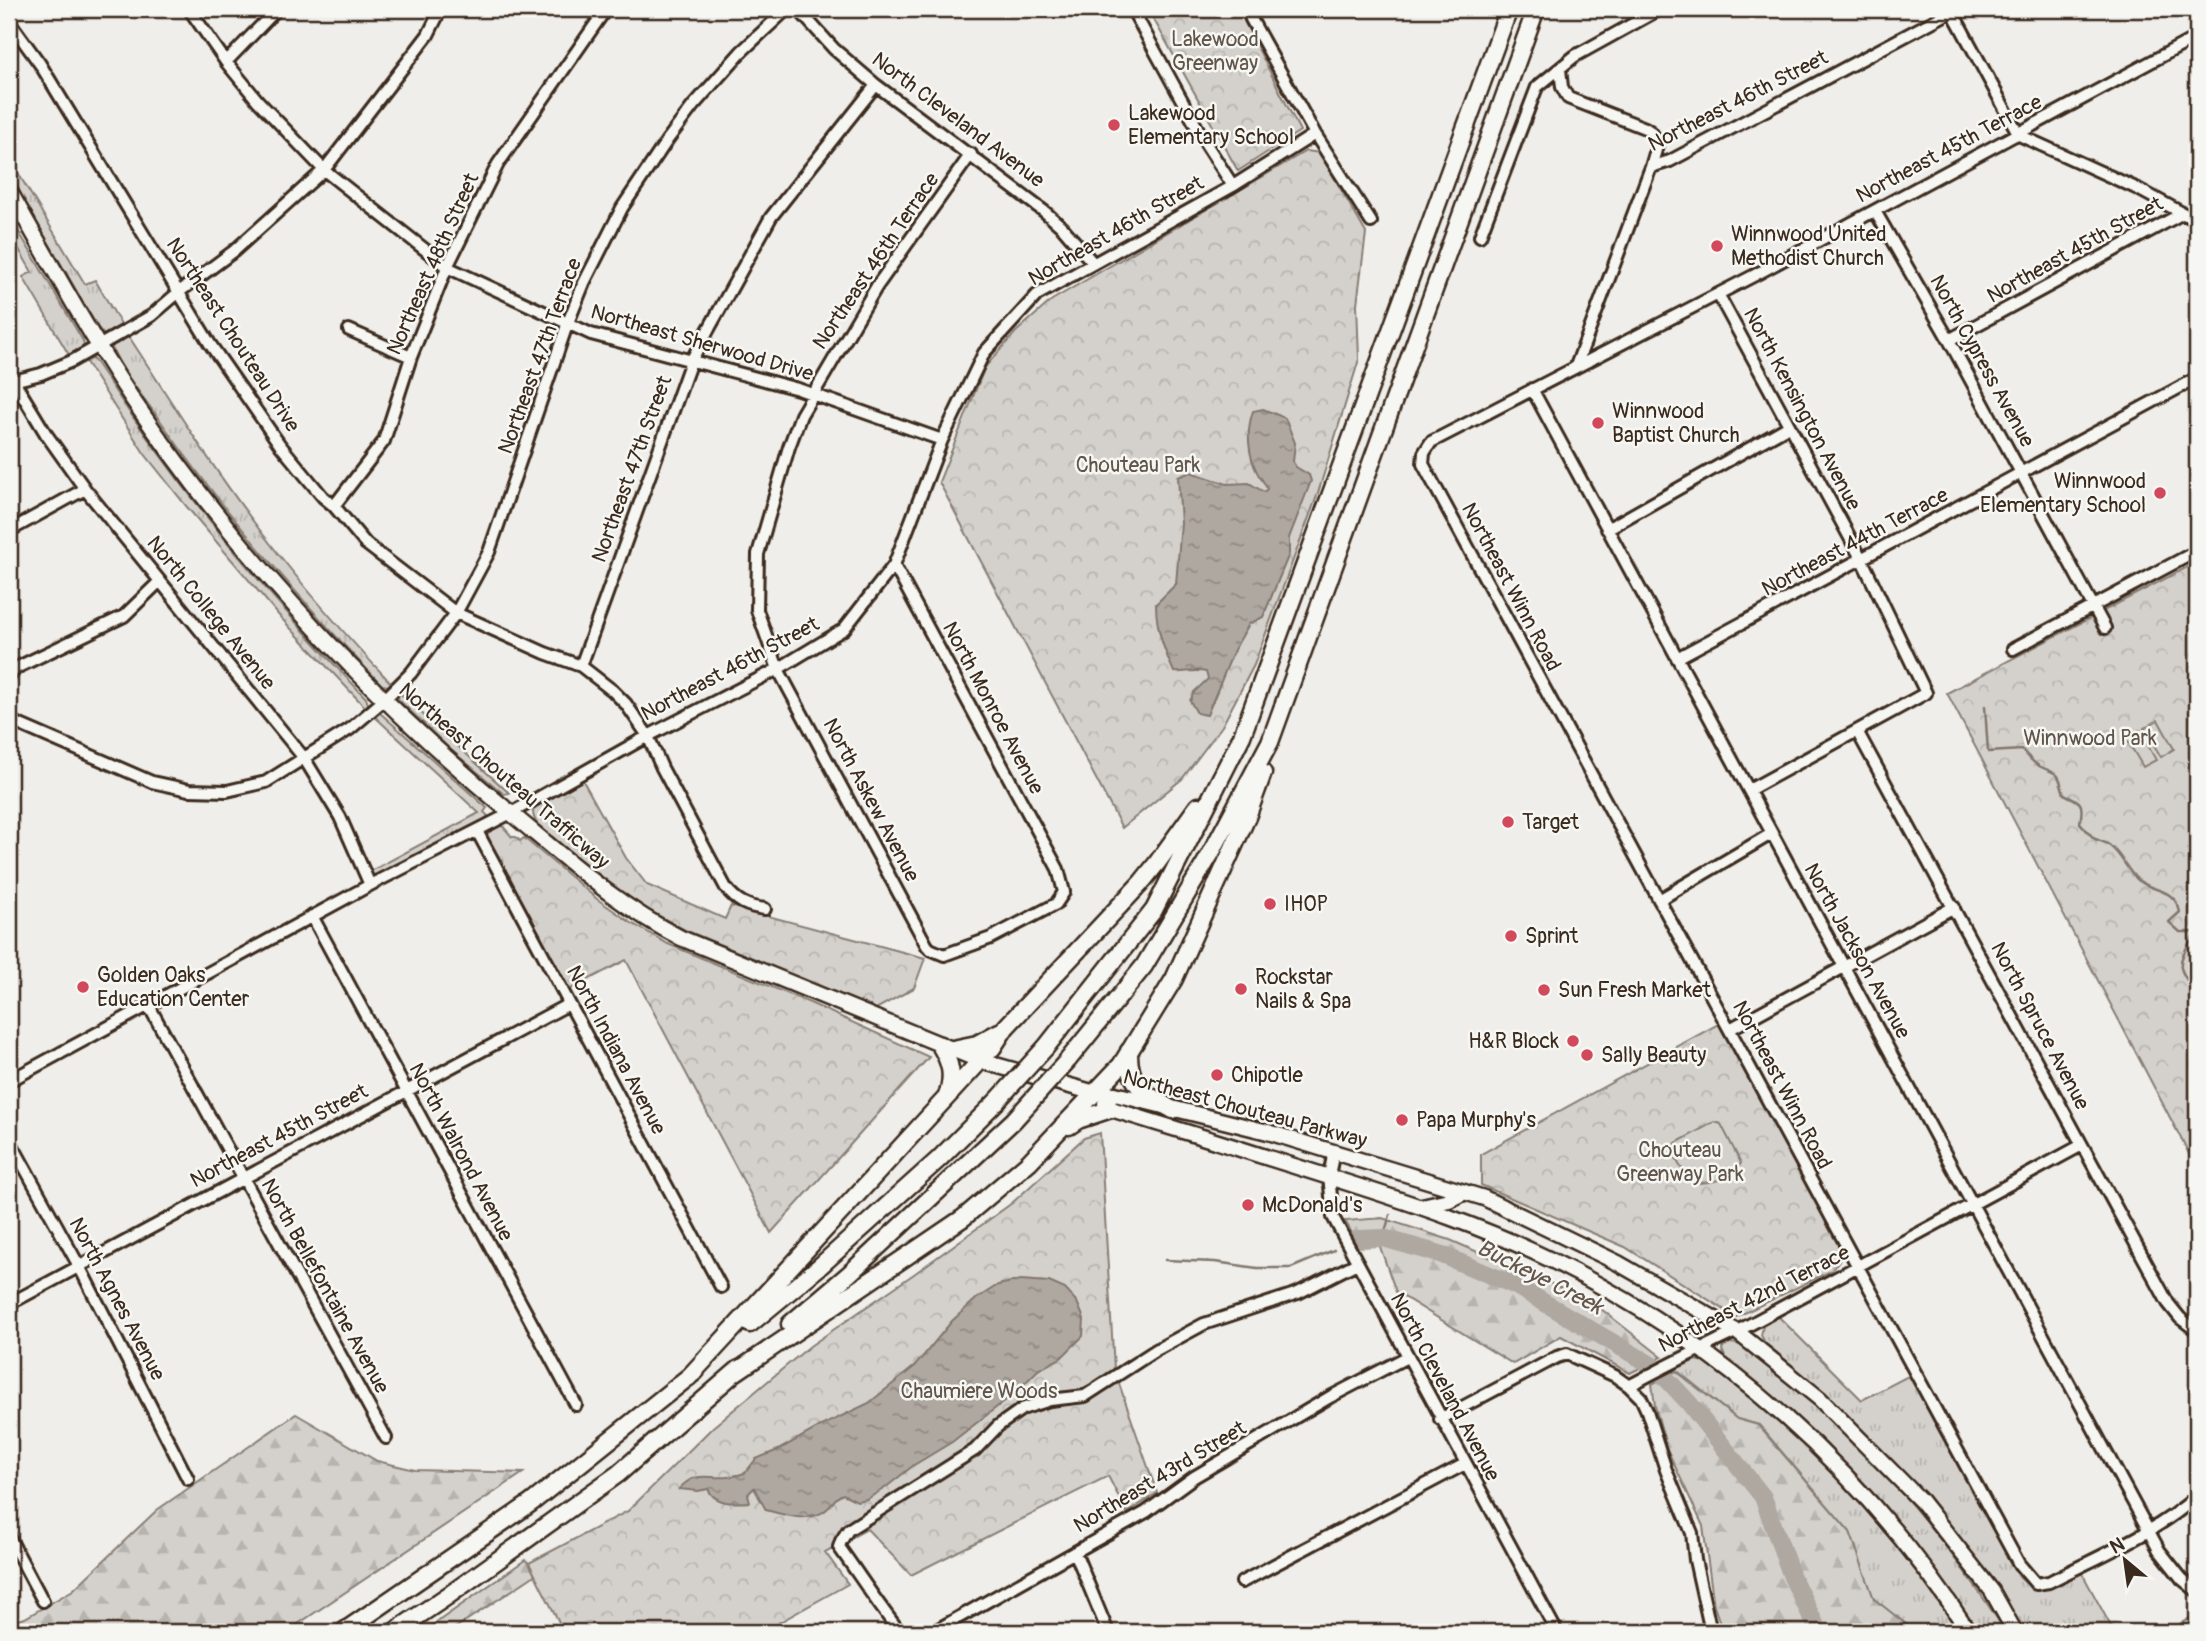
<svg xmlns="http://www.w3.org/2000/svg" width="2206" height="1641" font-family="Pangolin,sans-serif">
  <defs>
    <pattern id="grass-tufts" width="24" height="20" patternUnits="userSpaceOnUse" patternTransform="scale(1.75)"><rect width="24" height="20" fill="#d4d1cc"/><path d="M3 7l-1-3M5 7V3M7 7l1-3M15 17l-1-3M17 17v-4M19 17l1-3" fill="none" stroke="#b7b4af"/></pattern>
    <pattern id="forest-firs" width="22" height="20" patternUnits="userSpaceOnUse" patternTransform="scale(1.75)"><rect width="22" height="20" fill="#d4d1cc"/><path d="M5 1l3.5 6h-7zM16 11l3.5 6h-7z" fill="#b7b4af"/></pattern>
    <pattern id="park-crowns" width="20" height="18" patternUnits="userSpaceOnUse" patternTransform="scale(1.75)"><rect width="20" height="18" fill="#d4d1cc"/><path d="M2 6a3 3 0 1 1 6 0M12 15a3 3 0 1 1 6 0" fill="none" stroke="#b7b4af"/></pattern>
    <pattern id="water-ripples" width="26" height="14" patternUnits="userSpaceOnUse" patternTransform="scale(1.75)"><rect width="26" height="14" fill="#afa8a1"/><path d="M2 4q2-2 4 0t4 0M15 11q2-2 4 0t4 0" fill="none" stroke="#908983"/></pattern>
  </defs>
  <rect width="100%" height="100%" fill="#efeeea"/>
  <filter id="ink" filterUnits="userSpaceOnUse"><feTurbulence type="fractalNoise" baseFrequency=".0143" numOctaves="2"/><feDisplacementMap in="SourceGraphic" scale="14" xChannelSelector="R" yChannelSelector="G"/><feConvolveMatrix kernelMatrix="1 2 1 2 8 2 1 2 1" color-interpolation-filters="sRGB"/></filter>
  <g filter="url(#ink)">
    <path fill="url(#grass-tufts)" stroke="#887e75" stroke-width="2" d="M9,158l76,126 10,-4 27,46 -18,9 -6,-7 -89,-154z
      M9,215l74,126 1,4 -3,4 -12,6 -46,-78 9,-5 -23,-40z
      M128,335c47,73 94,148 148,216 36,46 75,90 115,132l-3,3 -6,-1c-79,-82 -155,-168 -220,-262 -17,-24 -38,-48 -50,-75l2,-5z
      M88,358l6,2 3,4c80,123 168,229 269,334l2,6 -2,4 -85,-90 -94,-111 -43,-54 -60,-94z
      M399,692l6,6 104,95 -5,1 -53,-44 -52,-50 -2,-5z
      M379,712l108,96 -3,4 4,4 -6,6 -104,54h-6l-3,-4 110,-59 -106,-98z
      M1778,1316l84,84 48,-25 109,202c21,22 40,6 62,-6l33,61h-91c-70,-110 -155,-208 -258,-289l-4,-8 2,-9z
      M1730,1343c21,1 38,22 53,34 88,73 161,159 223,255h-30c-30,-40 -58,-82 -90,-120 -47,-57 -101,-105 -159,-151l-5,-11 1,-3z
      M1696,1360l9,2c42,33 82,65 119,102 51,51 95,109 135,168h-43l-42,-33 -24,-67 -91,-107 -22,-6 -62,-50z
      M2196,1615l1,17h-32z"/>
    <path fill="url(#forest-firs)" stroke="#887e75" stroke-width="2" d="M1382,1218l68,22 141,61 71,56 -32,16 -69,-37 -48,28 -117,-72 -17,-48 -20,1 -14,-24z
      M1676,1371l61,48 21,6 92,107 24,67 42,33h-193l-9,-26 -11,-80 -36,-77 -12,-43 -3,-22z
      M296,1414l81,47 38,9 108,3 -237,159h-277v-9l16,-5 48,-28 84,-80z
      M525,1560l4,3 6,12 -86,57h-26z"/>
    <path fill="url(#park-crowns)" stroke="#887e75" stroke-width="2" d="M1148,9h90l62,122 -62,40z
      M1306,151l14,2 46,80 -9,71 2,55 -41,134 -64,172 -32,61 -40,53 -60,49 -183,-346 46,-115 31,-35 36,-32z
      M2197,562v604l-1,1 -249,-474z
      M582,779l44,79 21,27 78,34 6,-13 194,52 -11,30 -38,21 -191,-79 -39,-21 -53,-37 -56,-48c-2,-4 -4,-7 -4,-12 1,-11 39,-27 49,-33z
      M501,824l11,13h4l4,4 4,-3 73,61 33,23 38,22 142,59 119,54 -158,176 -145,-273 -59,31 -81,-152 3,-9z
      M1720,1023l124,231 -13,17 -95,46 -111,-70 -144,-62v-31z
      M1100,1133l14,236 43,124 -30,20 -19,-37 -197,99 -44,-46 -42,23 23,32 -86,48h-198l-35,-69 99,-52 85,-84 97,-81 104,-72 98,-71 72,-65z"/>
    <path fill="#d4d1cc" stroke="#887e75" stroke-width="2" d="M2158,720l16,29 -13,8 -17,-29z
      M2139,730l17,30 -13,7 -17,-29z
      M1714,1122l7,2 20,39c-7,16 -30,20 -46,20 -11,-11 -24,-23 -19,-40z"/>
    <path fill="url(#water-ripples)" stroke="#81766d" stroke-width="2" d="M1263,409l22,9 10,25 -2,19 3,5 13,8 2,6 -22,57v16l-26,63 -14,7 -15,26 -27,65 -10,-2 -7,-12 4,-9 14,-13 -2,-7c-11,-3 -21,1 -32,0 -10,-22 -18,-43 -18,-68l20,-20 5,-61 -3,-46 13,-5 36,12 22,-1 15,9 3,-3c-2,-6 -5,-9 -9,-15 -10,-18 -12,-43 -5,-63z
      M1021,1280l28,2 16,7 12,13 7,17 -1,17 -22,22 -23,12 -23,23 -63,49 -38,23 -29,23 -18,11 -10,2 -14,-7c-10,4 -9,9 -16,15 -16,15 -43,6 -61,1l-12,-22 -6,6 2,8c-16,1 -35,3 -42,-13l-10,2 -19,-2c17,-19 28,-10 49,-12 5,-1 11,-2 17,-4l11,-14 22,-9 43,-24 48,-23 46,-37 37,-45 24,-22 22,-14z"/>
    <g fill="none" stroke-linecap="round" stroke-linejoin="round">
      <path stroke="#81766d" stroke-width="2.5" d="M1985,706l3,46 34,-2c5,5 11,13 17,16 21,10 18,4 25,28 18,8 20,9 16,29 5,5 10,12 15,16 5,2 11,3 15,7 12,9 17,25 28,34 16,13 36,7 42,32l-11,10 11,10h16c-18,31 -23,33 1,60
        M1383,1238l7,-23
        M1165,1260l50,2 42,6h34l43,-18"/>
      <path stroke="#afa8a1" stroke-width="18" d="M1358,1239l25,-1 57,16 76,32 137,80
        M1664,1376l25,27 74,94 29,80 27,55"/>
      <defs>
        <path id="minor" d="M189,9l37,53 32,39 66,69 123,97 144,67 207,55 144,51
          M798,9l36,40 42,36 169,127 18,16 30,35
          M1132,9l74,135 27,42
          M1248,9l3,10 64,115 56,88
          M1951,9l68,126 119,54 59,32
          M9,21l31,43 170,280 70,101 43,52 11,9 32,38 90,69 89,40 36,13 32,25 13,13 22,32 14,32 64,120c11,14 22,19 39,21
          M2197,37l-442,238 -324,167 -7,11 -1,11 596,1100 17,20 13,-2c50,-26 106,-48 148,-86
          M226,62l51,-53
          M1560,69l2,18 6,11 77,30 6,4 7,11 -7,24 -75,199
          M1651,167l19,-6 286,-152
          M1875,211l74,129 156,288
          M1480,236l57,-149 38,-31 85,-47
          M1718,294l144,266 64,133 -177,97
          M349,330l62,27
          M1949,340l234,-127
          M9,373l37,61 39,55 219,269 36,59 30,68
          M9,382l32,-8 31,-13 79,-45 28,-24 55,-41 90,-81 104,-135 13,-26
          M1532,389l627,1161 23,29 15,12
          M334,506l50,-65 27,-84 36,-90 51,-103 108,-155
          M1607,529l182,-103
          M9,531l76,-42
          M894,565l164,304 6,23 -8,12 -65,34 -47,17 -14,-6 -3,-3 -149,-277 -21,-59 1,-56 31,-107 12,-32 76,-129 94,-132
          M2013,649l184,-98
          M1677,658l520,-280
          M581,666l110,-305 80,-144 105,-132
          M9,677l7,-9 108,-52 36,-35
          M9,720l143,62 37,8 38,1 39,-9 84,-53 34,-29 27,-27 45,-60 33,-61 78,-227 17,-42 38,-75 46,-69 25,-33 48,-54 46,-43
          M1857,731l311,572 12,15 17,13
          M477,831l244,456
          M1659,900l112,-66
          M312,916l264,489
          M149,1006l237,432
          M1730,1029l224,-122
          M9,1081l361,-196 141,-72 137,-77 130,-67 66,-40 50,-64 48,-125 42,-87 53,-58 196,-109 82,-52
          M9,1139l70,127 109,213
          M1334,1152l-5,23 4,42 224,415
          M9,1304l560,-300
          M1629,1386c40,-22 80,-41 120,-61l333,-180
          M1440,1419l117,-62 10,-3 48,22 14,10 12,12 6,13 19,59 26,63 3,27 16,72
          M9,1537l34,64
          M1075,1552l33,80
          M1242,1582l223,-118
          M900,1632c-22,-27 -40,-56 -61,-85l2,-6 7,-11 127,-80 23,-24 24,-17 28,-9 35,-4 71,-46 48,-26 94,-31 59,-30
          M933,1632l213,-120 48,-35 136,-80 77,-40"/>
        <path id="major" d="M9,190c40,71 79,142 124,210 107,158 239,299 386,420 53,44 100,86 162,118l300,123 114,32 20,1 153,38 216,66 134,65 118,68 84,68 101,102 71,90 23,41
          M1105,1103l6,6c79,24 159,49 237,74 69,22 138,45 203,77 172,84 315,213 418,372
          M1422,1206l27,-6 14,-7"/>
        <path id="highway" d="M940,1045c11,18 14,31 7,51
          M1046,1047l108,-137 88,-174 267,-727
          M953,1049l24,-5 22,-12
          M1129,1051c-1,35 16,43 44,59
          M1068,1060l76,-94 66,-111 60,-113 266,-733
          M1069,1126l9,-6 33,-11
          M750,1324l69,-57 120,-108 58,-58
          M790,1324l59,-50 165,-154
          M733,1374l230,-156 66,-56 92,-97 53,-86 73,-162 16,-44
          M688,1378l305,-331 13,-20 135,-144 16,-20 41,-57
          M343,1632l188,-129 165,-132
          M394,1632l55,-37 169,-121 121,-105"/>
      </defs>
      <use href="#minor" stroke="#3b2a1e" stroke-width="16"/>
      <use href="#major" stroke="#3b2a1e" stroke-width="19"/>
      <use href="#highway" stroke="#3b2a1e" stroke-width="21"/>
      <use href="#minor" stroke="#f6f6f2" stroke-width="10"/>
      <use href="#major" stroke="#f6f6f2" stroke-width="14"/>
      <use href="#highway" stroke="#f6f6f2" stroke-width="16"/>
      <defs>
        <path id="highway-bridge" d="M997,1101l49,-54
          M1014,1120l54,-60"/>
      </defs>
      <use href="#highway-bridge" stroke="#3b2a1e" stroke-width="21" stroke-linecap="butt"/>
      <use href="#highway-bridge" stroke="#f6f6f2" stroke-width="16"/>
    </g>
  </g>
  <g fill="#d1495b" stroke="#f6f6f2" stroke-width="2.5">
    <circle cx="1114" cy="125" r="7"/>
    <circle cx="1717" cy="246" r="7"/>
    <circle cx="1598" cy="423" r="7"/>
    <circle cx="2160" cy="493" r="7"/>
    <circle cx="1508" cy="822" r="7"/>
    <circle cx="1270" cy="904" r="7"/>
    <circle cx="1511" cy="936" r="7"/>
    <circle cx="83" cy="987" r="7"/>
    <circle cx="1241" cy="989" r="7"/>
    <circle cx="1544" cy="990" r="7"/>
    <circle cx="1573" cy="1041" r="7"/>
    <circle cx="1587" cy="1055" r="7"/>
    <circle cx="1217" cy="1075" r="7"/>
    <circle cx="1402" cy="1120" r="7"/>
    <circle cx="1248" cy="1205" r="7"/>
  </g>
  <g text-anchor="middle" dominant-baseline="central" stroke-width="5" stroke-linejoin="round" paint-order="stroke">
    <g font-size="21" fill="#61544a" stroke="#f6f6f2">
      <text x="1215" y="39">Lakewood<tspan x="1215" dy="24">Greenway</tspan></text>
      <text x="1138" y="465">Chouteau Park</text>
      <text x="2090" y="738">Winnwood Park</text>
      <text x="1680" y="1150">Chouteau<tspan x="1680" dy="24">Greenway Park</tspan></text>
      <text x="979" y="1391">Chaumiere Woods</text>
    </g>
    <g font-size="21" fill="#3b2a1e" stroke="#f6f6f2">
      <text transform="translate(1738 101) rotate(-27)">Northeast 46th Street</text>
      <text transform="translate(958 120) rotate(37)">North Cleveland Avenue</text>
      <text transform="translate(1949 149) rotate(-28)">Northeast 45th Terrace</text>
      <text transform="translate(1116 231) rotate(-30)">Northeast 46th Street</text>
      <text transform="translate(2075 250) rotate(-29)">Northeast 45th Street</text>
      <text transform="translate(876 261) rotate(-56)">Northeast 46th Terrace</text>
      <text transform="translate(433 264) rotate(-66)">Northeast 48th Street</text>
      <text transform="translate(233 335) rotate(57)">Northeast Chouteau Drive</text>
      <text transform="translate(702 343) rotate(16)">Northeast Sherwood Drive</text>
      <text transform="translate(540 356) rotate(-70)">Northeast 47th Terrace</text>
      <text transform="translate(1982 361) rotate(61)">North Cypress Avenue</text>
      <text transform="translate(1802 409) rotate(62)">North Kensington Avenue</text>
      <text transform="translate(632 469) rotate(-70)">Northeast 47th Street</text>
      <text transform="translate(1855 542) rotate(-28)">Northeast 44th Terrace</text>
      <text transform="translate(1511 587) rotate(62)">Northeast Winn Road</text>
      <text transform="translate(211 613) rotate(51)">North College Avenue</text>
      <text transform="translate(730 669) rotate(-28)">Northeast 46th Street</text>
      <text transform="translate(993 708) rotate(62)">North Monroe Avenue</text>
      <text transform="translate(504 776) rotate(41)">Northeast Chouteau Trafficway</text>
      <text transform="translate(871 800) rotate(62)">North Askew Avenue</text>
      <text transform="translate(1857 951) rotate(61)">North Jackson Avenue</text>
      <text transform="translate(2040 1026) rotate(62)">North Spruce Avenue</text>
      <text transform="translate(616 1050) rotate(62)">North Indiana Avenue</text>
      <text transform="translate(1782 1085) rotate(62)">Northeast Winn Road</text>
      <text transform="translate(1245 1109) rotate(15)">Northeast Chouteau Parkway</text>
      <text transform="translate(279 1136) rotate(-28)">Northeast 45th Street</text>
      <text transform="translate(461 1152) rotate(62)">North Walrond Avenue</text>
      <text transform="translate(325 1286) rotate(61)">North Bellefontaine Avenue</text>
      <text transform="translate(117 1299) rotate(62)">North Agnes Avenue</text>
      <text transform="translate(1754 1299) rotate(-27)">Northeast 42nd Terrace</text>
      <text transform="translate(1445 1387) rotate(62)">North Cleveland Avenue</text>
      <text transform="translate(1160 1477) rotate(-31)">Northeast 43rd Street</text>
    </g>
    <g font-size="21" fill="#3b2a1e" stroke="#f6f6f2" text-anchor="start">
      <text x="1128" y="113">Lakewood<tspan x="1128" dy="24">Elementary School</tspan></text>
      <text x="1731" y="234">Winnwood United<tspan x="1731" dy="24">Methodist Church</tspan></text>
      <text x="1612" y="411">Winnwood<tspan x="1612" dy="24">Baptist Church</tspan></text>
      <text x="2146" y="481" text-anchor="end">Winnwood<tspan x="2146" dy="24">Elementary School</tspan></text>
      <text x="1522" y="822">Target</text>
      <text x="1284" y="904">IHOP</text>
      <text x="1525" y="936">Sprint</text>
      <text x="97" y="975">Golden Oaks<tspan x="97" dy="24">Education Center</tspan></text>
      <text x="1255" y="977">Rockstar<tspan x="1255" dy="24">Nails &amp; Spa</tspan></text>
      <text x="1558" y="990">Sun Fresh Market</text>
      <text x="1559" y="1041" text-anchor="end">H&amp;R Block</text>
      <text x="1601" y="1055">Sally Beauty</text>
      <text x="1231" y="1075">Chipotle</text>
      <text x="1416" y="1120">Papa Murphy's</text>
      <text x="1262" y="1205">McDonald's</text>
    </g>
    <g font-size="23" font-style="italic" fill="#64564c" stroke="#f6f6f2">
      <text transform="translate(1540 1277) rotate(27)">Buckeye Creek</text>
    </g>
  </g>
  <rect width="2206" height="1641" fill="none" stroke="#f6f6f2" stroke-width="35"/>
  <rect x="18" y="18" width="2171" height="1606" fill="none" stroke="#3b2a1e" stroke-width="2.5" filter="url(#ink)"/>
  <g transform="translate(2125 1560) rotate(331)" stroke="#f6f6f2" stroke-width="5" paint-order="stroke">
  <path d="M0-5L12 26L0 18L-12 26Z" fill="#3b2a1e"/>
  <text y="-10" font-size="19" font-weight="bold" text-anchor="middle" fill="#3b2a1e">N</text>
  </g>
</svg>
